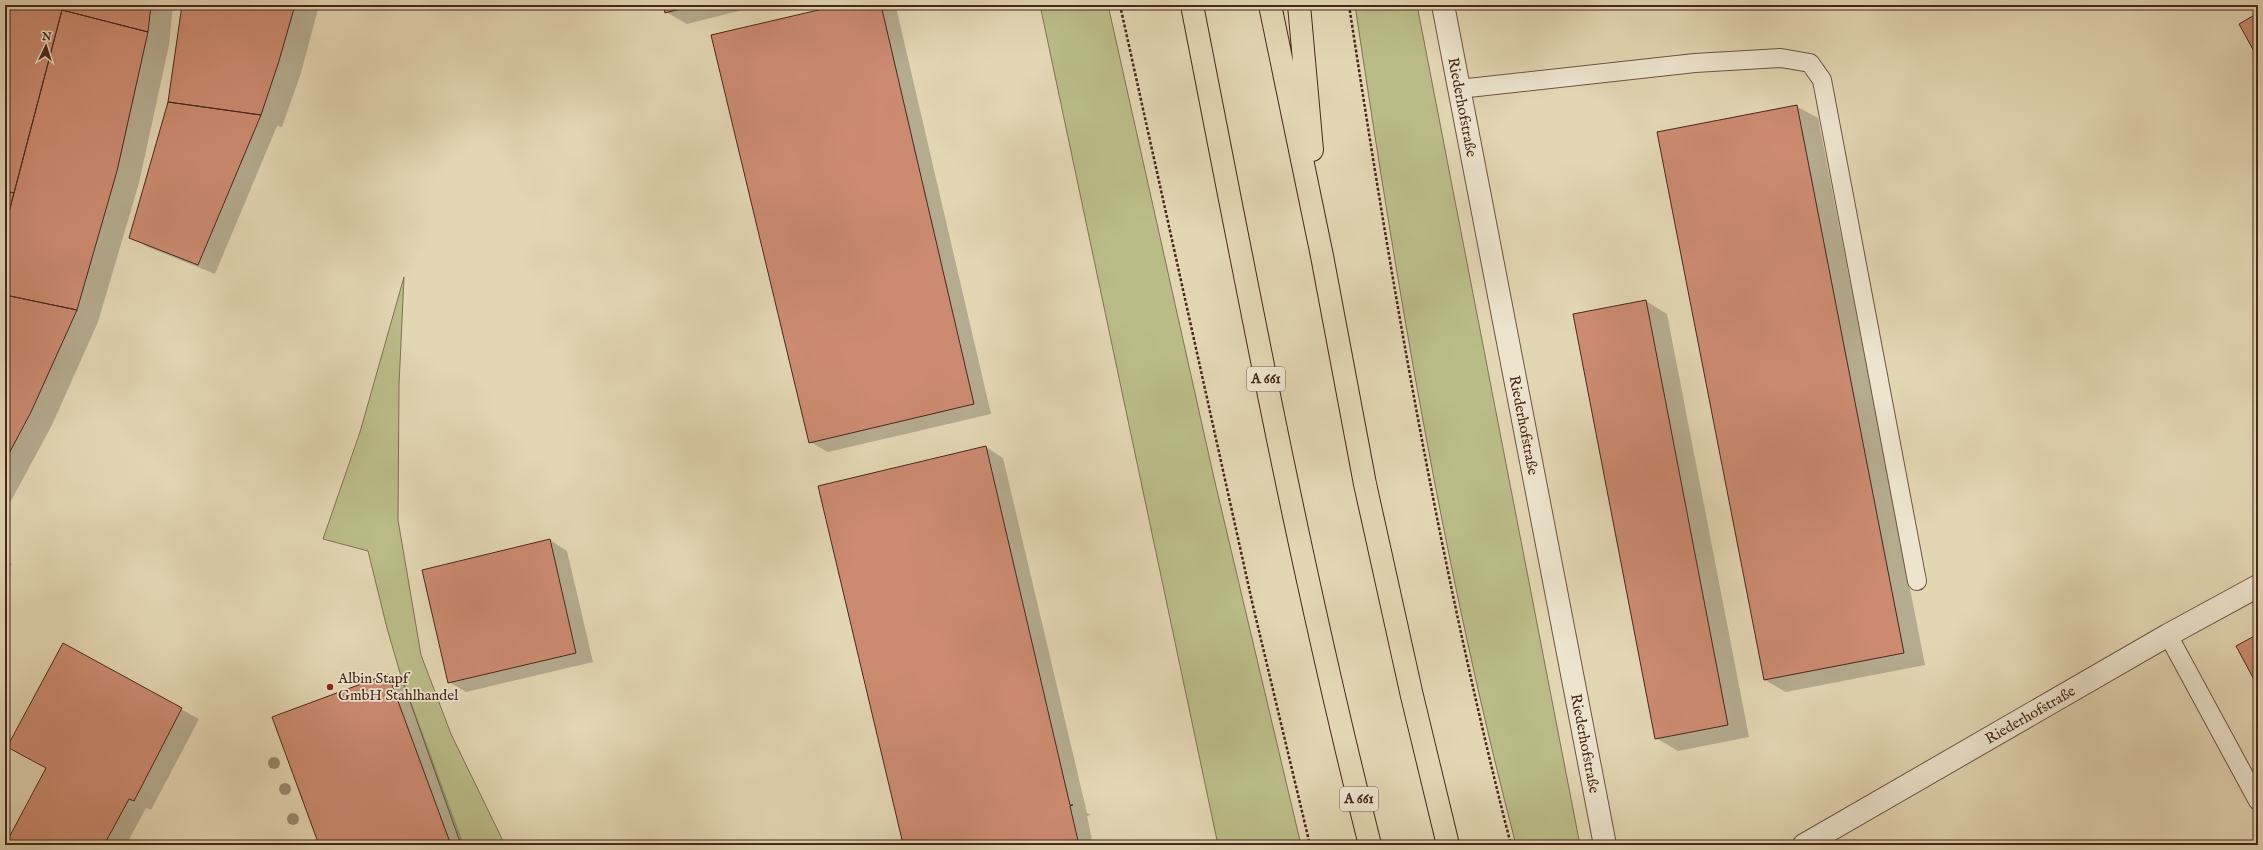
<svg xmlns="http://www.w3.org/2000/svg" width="2263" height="850" font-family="'IM FELL English',serif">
  <rect width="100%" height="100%" fill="#e3d6b3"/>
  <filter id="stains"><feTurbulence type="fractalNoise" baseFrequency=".005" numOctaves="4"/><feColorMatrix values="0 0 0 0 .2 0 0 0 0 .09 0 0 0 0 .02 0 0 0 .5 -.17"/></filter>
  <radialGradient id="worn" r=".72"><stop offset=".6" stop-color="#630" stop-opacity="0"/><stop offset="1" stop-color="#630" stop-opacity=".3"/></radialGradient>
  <path fill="#babc88" stroke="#807252" d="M1040,5h68l106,473 87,367h-83z
    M1355,5h62l163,840h-64c-72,-276 -119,-558 -161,-840z
    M404,277l-5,108 -1,135 23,135 30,79 54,111h-44l-60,-169 -14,-48 -19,-77 -45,-12 37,-107z"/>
  <path fill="#0003" d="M5,5h168l-4,40 -30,138 -41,139 -46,103 -47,87z
    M183,5h136l-18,68 -19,54 -5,-1 -62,148 -67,-27 -18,-10 39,-135z
    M664,5h99l-76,19 -21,-12z
    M845,5h47l4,2 95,407 -163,38 -18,-10z
    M1515,5h32l-24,4z
    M1796,106l22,12 107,547 -139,27 -21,-12z
    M1646,301l21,13 82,423 -71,14 -22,-13z
    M986,447l17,11 84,355 4,2 -4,1 6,29h-189l-85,-359z
    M550,540l17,11 26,111 -127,30 -17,-10z
    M5,560l7,4 -7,9z
    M64,645l135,74 -48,91 -5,-2 -20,37h-120l41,-77z
    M388,675l17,10 59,160h-144z"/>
  <path fill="#cc8b71" stroke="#47281b" d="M5,5h38l19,5 -48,183 -9,-2z
    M43,5h108l-3,27 -86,-22z
    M182,5h113l-16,56 -18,54 -93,-13z
    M663,5h32l-30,8z
    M840,5h41l93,399 -165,39 -98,-408z
    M62,10l86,22 -31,139 -40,139 -72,-15v-68z
    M2258,13v41l-2,1 -17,-31z
    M168,102l93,13 -63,150 -69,-27z
    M1797,105l107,548 -140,27 -107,-548z
    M5,191l9,2 -9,34z
    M5,295l72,15 -46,102 -26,49z
    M1646,300l82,425 -73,14 -82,-425z
    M986,446l84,359h3l-3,1 9,39 -179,-1h3l-85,-358z
    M550,539l26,114 -128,30 -26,-113z
    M2258,634v53l-22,-41z
    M63,643l119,65 -48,93 -5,-2 -25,46h-99l41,-77 -39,-21z
    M388,674l63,171h-132l-47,-128z"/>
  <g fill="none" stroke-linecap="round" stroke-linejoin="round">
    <defs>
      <path id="lane" d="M1459,89l236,-26 86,-5 29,5 12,17 95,501
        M2168,635l90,166"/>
      <g id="street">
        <path id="s1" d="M1443,5l162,840"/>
        <path id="s2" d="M1804,845l364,-210 90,-49"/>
      </g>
      <path id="highway" d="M1192,5c55,281 108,563 178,840
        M1270,5l52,251 43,228 47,212 36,149
        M1299,5l13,145"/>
    </defs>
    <use href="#lane" stroke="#6e5441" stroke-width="20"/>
    <use href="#street" stroke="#6e5441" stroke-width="24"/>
    <use href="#highway" stroke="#47281b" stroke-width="24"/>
    <path stroke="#47281b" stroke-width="2.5" stroke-dasharray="3 2" stroke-linecap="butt" d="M1120,5l133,601 57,239
      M1349,5c43,282 91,563 162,840"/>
    <use href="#lane" stroke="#ede4ce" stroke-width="18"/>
    <use href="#street" stroke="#ede4ce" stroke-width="22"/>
    <use href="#highway" stroke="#e3d6b3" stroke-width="22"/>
  </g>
  <g fill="#9a876c">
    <circle cx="274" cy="763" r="6"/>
    <circle cx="285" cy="789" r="6"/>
    <circle cx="293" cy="819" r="6"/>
  </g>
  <circle fill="#8f2418" stroke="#ede4ce" stroke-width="1.5" cx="330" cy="687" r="4"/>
  <g text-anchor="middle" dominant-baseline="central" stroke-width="3.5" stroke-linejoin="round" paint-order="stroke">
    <g fill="#ede4ce" stroke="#796051" stroke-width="1">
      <rect x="1247" y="367" width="38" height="24" rx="3"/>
      <rect x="1340" y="787" width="38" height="24" rx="3"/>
    </g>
    <g font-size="14" font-weight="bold" fill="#47281b">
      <text x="1266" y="379">A 661</text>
      <text x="1359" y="799">A 661</text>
    </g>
    <g font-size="15" fill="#47281b" stroke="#ede4ce">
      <text stroke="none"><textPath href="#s1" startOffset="104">Riederhofstraße</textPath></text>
      <text stroke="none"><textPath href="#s1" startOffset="428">Riederhofstraße</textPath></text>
      <text stroke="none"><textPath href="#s2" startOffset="261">Riederhofstraße</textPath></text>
      <text stroke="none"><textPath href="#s1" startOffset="752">Riederhofstraße</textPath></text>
    </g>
    <g font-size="15" fill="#47281b" stroke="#ede4ce" text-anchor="start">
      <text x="338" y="678">Albin Stapf<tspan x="338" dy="17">GmbH Stahlhandel</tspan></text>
    </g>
  </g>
  <rect width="2263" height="850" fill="none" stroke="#e3d6b3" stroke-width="20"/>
  <rect x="6" y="6" width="2251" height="838" fill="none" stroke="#47281b" stroke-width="2"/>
  <rect x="10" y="10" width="2243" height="830" fill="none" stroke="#47281b"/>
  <g transform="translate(46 46) rotate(4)" stroke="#ede4ce" stroke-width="3" paint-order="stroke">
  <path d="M0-3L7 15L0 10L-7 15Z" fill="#47281b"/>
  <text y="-6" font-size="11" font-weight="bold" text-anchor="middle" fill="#47281b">N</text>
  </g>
  <rect width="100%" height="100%" filter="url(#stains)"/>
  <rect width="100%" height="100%" fill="url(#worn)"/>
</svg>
